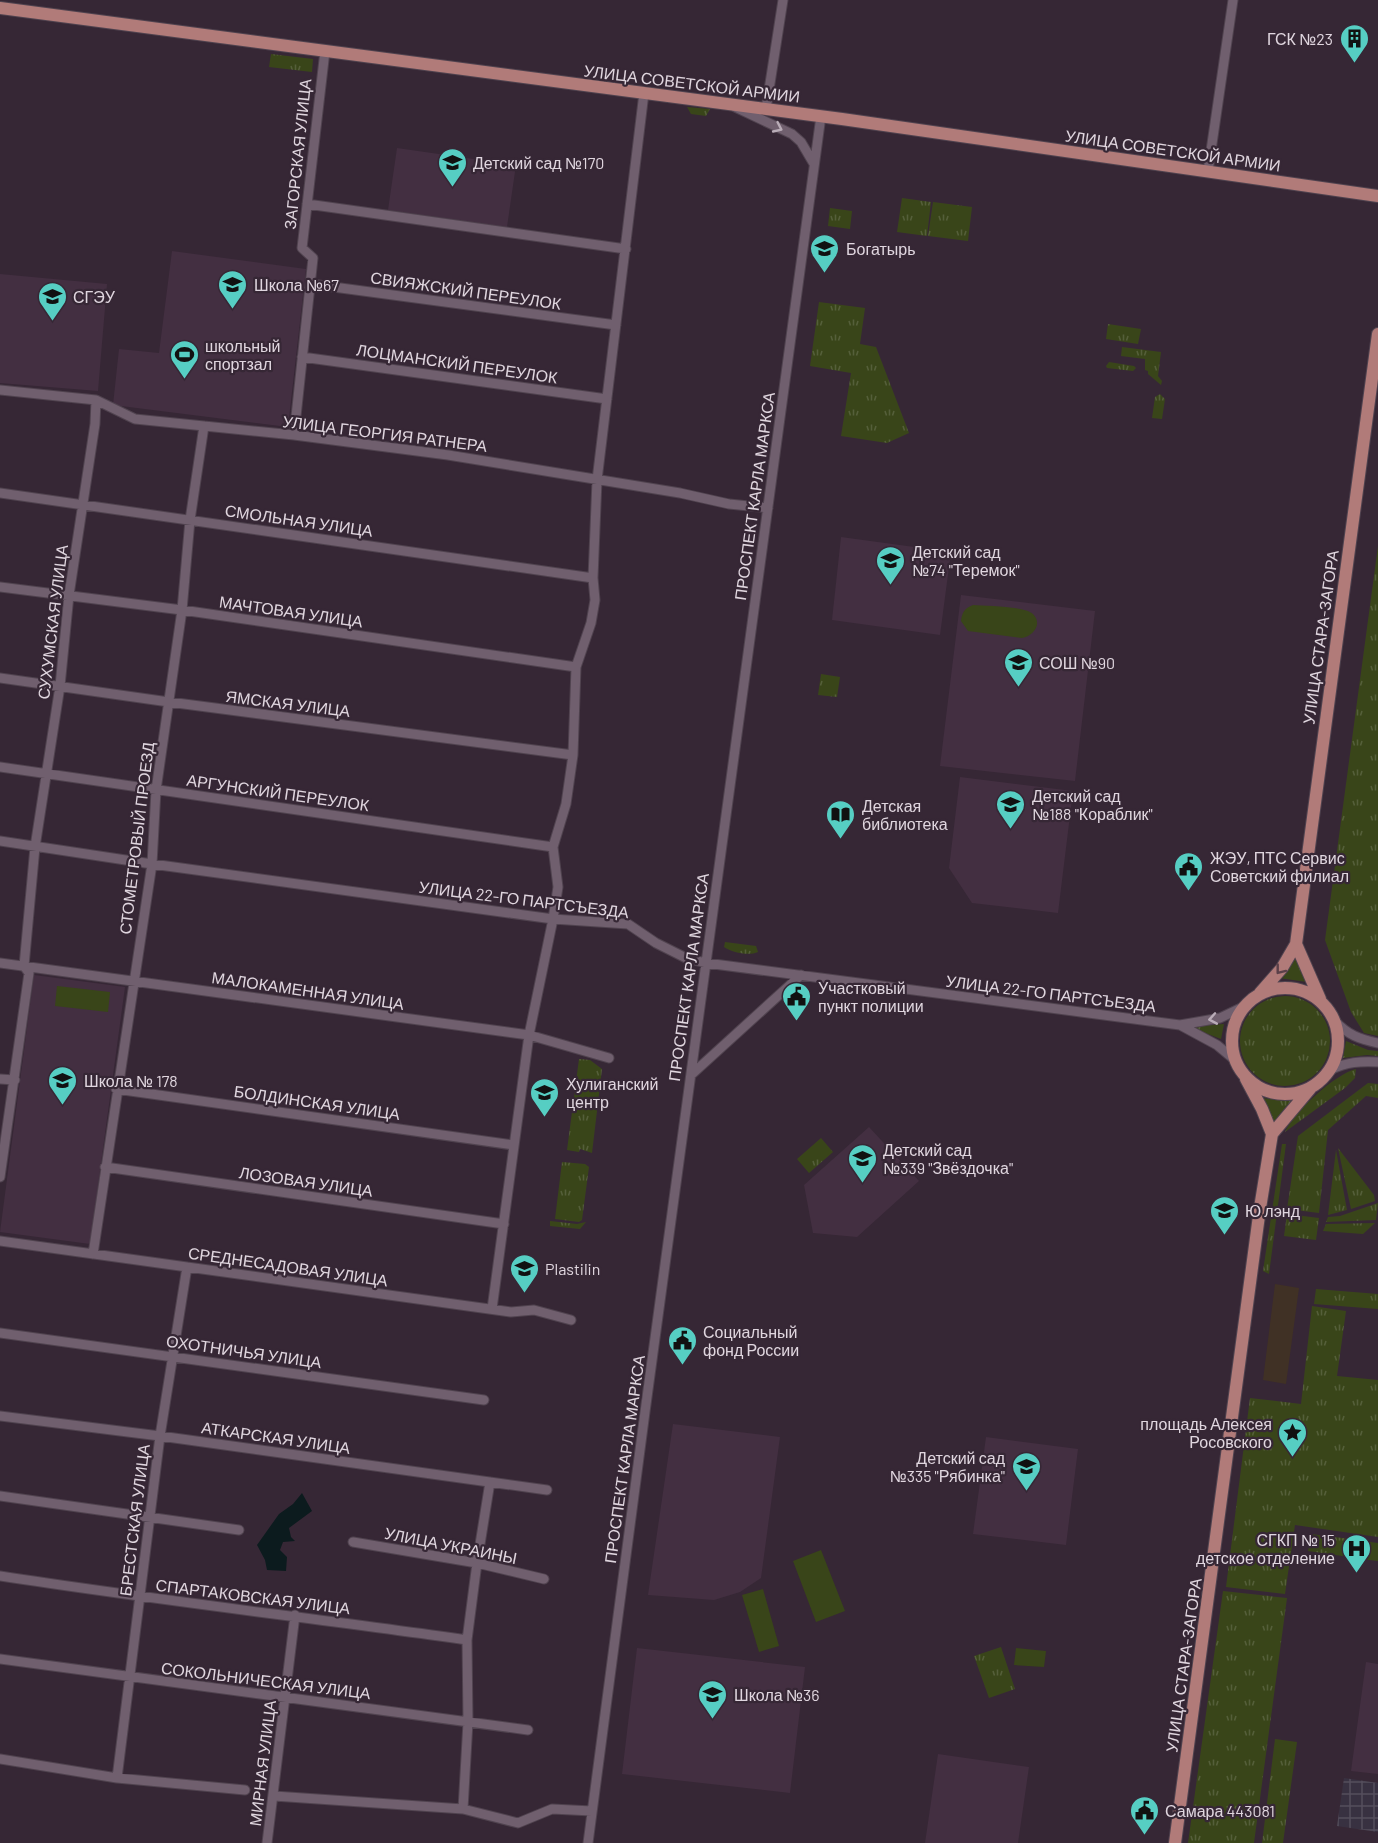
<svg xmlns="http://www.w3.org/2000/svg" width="1378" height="1843" font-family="Barlow,sans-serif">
  <defs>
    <pattern id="industrial-grid" width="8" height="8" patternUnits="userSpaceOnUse" patternTransform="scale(1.5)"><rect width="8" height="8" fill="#383141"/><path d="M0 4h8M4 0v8" fill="none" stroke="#544e5c"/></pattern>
    <pattern id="grass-tufts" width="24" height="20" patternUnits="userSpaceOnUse" patternTransform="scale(1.5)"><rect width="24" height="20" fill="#394519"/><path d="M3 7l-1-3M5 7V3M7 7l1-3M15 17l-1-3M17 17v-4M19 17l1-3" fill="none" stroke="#555f3a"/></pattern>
  </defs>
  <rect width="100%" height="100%" fill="#362735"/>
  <path fill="#403125" d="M1275,1284l24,4 -13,96 -23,-4z"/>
  <path fill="url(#industrial-grid)" d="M1344,1778l34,5v49l-41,-6z"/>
  <path fill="#432f41" d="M397,148l119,17 -9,62 -119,-17z
    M172,251l134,18 -18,158 -175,-22 6,-56 40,4z
    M0,274l107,10 -9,107 -98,-8z
    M841,537l110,15 -11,83 -108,-15z
    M961,595l134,16 -20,170 -135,-15z
    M960,777l113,14 -15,122 -86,-10 -23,-35z
    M34,975l91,12 -35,257 -90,-12z
    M869,1127l50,54 -62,56 -44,-4 -9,-48z
    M673,1424l107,13 -19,141 -21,14 -26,8 -66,-5z
    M986,1437l92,12 -12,96 -93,-11z
    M637,1648l168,19 -15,126 -168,-19z
    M1366,1662l12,2v110l-27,-3z
    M938,1754l91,13 -11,76h-93z"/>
  <path fill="url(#grass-tufts)" d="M271,54l42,5 -1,13 -43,-5z
    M687,107l23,2 -4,7 -15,-2z
    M902,198l29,4 -4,34 -30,-4z
    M933,202l39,5 -4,34 -40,-5z
    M830,208l22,3 -2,18 -22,-3z
    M819,302l46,6 -5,36 16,3 33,86 -22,10 -46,-7 10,-63 -41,-7z
    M1108,324l33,5 -3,15 -32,-5z
    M1122,347l39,5 -3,24 4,5 -1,4 -13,-11v-3l-3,-1v-11l-24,-3z
    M1109,362l25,4 2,2 -3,3 -26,-3 -1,-2z
    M1160,394l5,5 -3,20 -10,-1 3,-21z
    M1378,546v490l-14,-3 -13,-21 -26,-72z
    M821,674l19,3 -3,20 -19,-2z
    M725,942l31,4 2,6c-9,4 -25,1 -34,-5z
    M1295,952l12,30 -28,-4z
    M1240 1041a45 45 0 1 1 90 0a45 45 0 1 1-90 0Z
    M1224,1024l-3,15 -26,-10 1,-3z
    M1346,1041l22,9 10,1v5l-11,-1 -24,3z
    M579,1059l11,1 12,9 -10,84 -12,-4 -1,3 -12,-2z
    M1356,1069l-1,9 -10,10 -60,44c9,-20 50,-58 71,-63z
    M1368,1083l10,1v14l-12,-2 -38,34 -9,83 -32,-4 11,-73z
    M1261,1098l30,3 -12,14 -7,12z
    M821,1138l12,14 -24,21 -12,-14z
    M1282,1144h4l-17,130 -6,-3z
    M1338,1148l36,47 1,6 -24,8z
    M1336,1150l11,60 -19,5z
    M562,1162l23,2 4,3 -7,53 -3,2 -24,-3z
    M1378,1203l-2,17 -50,2 2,-5 12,-1z
    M1287,1214l32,4 -3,22 -32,-4z
    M550,1221l27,3 9,-2 -6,7 -30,-3z
    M1375,1223l-12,11 -40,-3 3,-7z
    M1316,1289l62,5v15l-64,-5z
    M1312,1306l34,5 -9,65 41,4v157l-83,-12 -10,69 -59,-7 24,-189 51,6z
    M1311,1534l47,6 -2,18 -48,-7z
    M1363,1541l15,2v18l-17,-2z
    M1223,1591l64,7 -33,245h-66z
    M1001,1647l14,42 -26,9 -15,-42z
    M1275,1739l22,3 -14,101h-21z"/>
  <path fill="#394519" d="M973,605c13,1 52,1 60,9 10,10 0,22 -11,24l-54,-7 -7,-10c1,-9 4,-13 12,-16z
    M57,986l53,6 -2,20 -53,-6z
    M821,1550l24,61 -29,11 -23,-61z
    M763,1589l16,57 -20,6 -17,-57z
    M1016,1648l30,3 -2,16 -30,-2z"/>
  <path fill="#0c1b1e" d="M302,1493l10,18 -23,17 2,9 4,4 -12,1 -3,8 7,7 -1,14 -19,-1 -2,-10 -8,-15 22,-31 14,-10z"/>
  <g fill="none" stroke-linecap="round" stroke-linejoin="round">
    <defs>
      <path id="minor" d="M735,107l57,27 9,8 13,22
        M766,109l17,-109
        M1208,171l25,-171
        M307,204l319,45
        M311,284l305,41
        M302,357l305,42
        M0,390l96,10 39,19 159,16 154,20 232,38 49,11 39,4
        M294,435l19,-177 -11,-10 23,-197
        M0,493l593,85
        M0,587l182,23 394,57
        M0,678l169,24 404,53
        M0,767l553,80
        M0,841l152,23 401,55 75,5 28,19 30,15 20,5 474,62 40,-7 23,-11
        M0,963l529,72 80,23
        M1335,1021c13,14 24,18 43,22
        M1180,1025l37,20 18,15
        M1330,1070c17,-8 30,-9 48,-8
        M691,1075l110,-100
        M0,1079l15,1
        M116,1089l397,56
        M105,1167l399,57
        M0,1177l29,-204 -5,-7 11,-119 25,-161 9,-91 26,-171 1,-24
        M0,1241l511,71 23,-2 37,10
        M93,1254l59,-390 4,-74 26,-180 8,-90 14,-94
        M492,1309l37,-274 24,-116 5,-32 -5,-40 13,-43 7,-49 3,-88 15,-44 4,-23 -2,-22 4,-98 47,-387
        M0,1333l484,67
        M0,1416l160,20 387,54
        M0,1496l239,34
        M353,1542l124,21 67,16
        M0,1576c155,24 312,42 467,64
        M0,1659l528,71
        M0,1759l117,19 128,12
        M117,1778l43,-342 27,-169
        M274,1796l189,13 55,14 34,-14 40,2
        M463,1809l5,-87 -1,-82 10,-77 13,-81
        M267,1843l28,-228
        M588,1843l57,-431 176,-1296"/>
      <path id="major" d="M0,8l842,111 536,77
        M1296,944l24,55
        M1232 1041a53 53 0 1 1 106 0a53 53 0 1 1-106 0Z
        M1260,993l22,-25 14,-24 82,-610
        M1246,1079l16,30 10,25
        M1175,1843l85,-635 12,-74 38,-45"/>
    </defs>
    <use href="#minor" stroke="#50434f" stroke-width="11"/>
    <use href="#major" stroke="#50434f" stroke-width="14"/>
    <use href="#minor" stroke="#705f6e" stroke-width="9"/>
    <use href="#major" stroke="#b17b79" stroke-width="12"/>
  </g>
  <defs><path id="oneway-chevron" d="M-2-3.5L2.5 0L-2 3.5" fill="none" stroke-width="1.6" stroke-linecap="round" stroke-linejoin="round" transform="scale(1.5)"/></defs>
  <g stroke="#b9acb7">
    <use href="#oneway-chevron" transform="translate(778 128) rotate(25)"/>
    <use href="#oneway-chevron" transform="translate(1213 1019) rotate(170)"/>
  </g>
  <use stroke="#5b4049" href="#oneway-chevron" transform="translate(1280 970) rotate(128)"/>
  <defs>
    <symbol id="building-pin" viewBox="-11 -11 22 30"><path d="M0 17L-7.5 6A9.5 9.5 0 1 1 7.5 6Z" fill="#56cec3" stroke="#362735"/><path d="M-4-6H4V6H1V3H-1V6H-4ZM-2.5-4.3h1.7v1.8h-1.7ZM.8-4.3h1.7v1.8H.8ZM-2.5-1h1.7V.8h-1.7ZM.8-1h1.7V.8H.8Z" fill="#111"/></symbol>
    <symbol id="school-pin" viewBox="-11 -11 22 30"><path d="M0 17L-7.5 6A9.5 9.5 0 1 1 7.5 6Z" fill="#56cec3" stroke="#362735"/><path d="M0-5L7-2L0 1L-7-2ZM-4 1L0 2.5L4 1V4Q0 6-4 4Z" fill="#111"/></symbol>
    <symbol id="university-pin" viewBox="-11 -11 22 30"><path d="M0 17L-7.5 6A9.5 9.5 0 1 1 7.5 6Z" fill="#56cec3" stroke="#362735"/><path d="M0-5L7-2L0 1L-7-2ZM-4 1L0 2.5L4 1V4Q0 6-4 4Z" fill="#111"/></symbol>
    <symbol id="stadium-pin" viewBox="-11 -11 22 30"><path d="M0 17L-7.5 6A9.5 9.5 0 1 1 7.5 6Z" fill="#56cec3" stroke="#362735"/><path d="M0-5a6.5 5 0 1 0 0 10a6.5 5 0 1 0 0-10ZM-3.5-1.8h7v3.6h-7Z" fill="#111"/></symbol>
    <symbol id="library-pin" viewBox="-11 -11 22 30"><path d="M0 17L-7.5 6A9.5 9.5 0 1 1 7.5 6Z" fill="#56cec3" stroke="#362735"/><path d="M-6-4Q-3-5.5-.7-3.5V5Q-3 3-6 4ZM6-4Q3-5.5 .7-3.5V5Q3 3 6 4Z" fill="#111"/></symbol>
    <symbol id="civic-pin" viewBox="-11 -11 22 30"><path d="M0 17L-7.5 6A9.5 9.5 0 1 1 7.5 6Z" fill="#56cec3" stroke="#362735"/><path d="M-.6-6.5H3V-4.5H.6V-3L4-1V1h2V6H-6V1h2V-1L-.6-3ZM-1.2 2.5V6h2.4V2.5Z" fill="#111"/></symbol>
    <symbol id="sight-pin" viewBox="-11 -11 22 30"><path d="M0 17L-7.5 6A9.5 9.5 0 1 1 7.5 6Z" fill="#56cec3" stroke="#362735"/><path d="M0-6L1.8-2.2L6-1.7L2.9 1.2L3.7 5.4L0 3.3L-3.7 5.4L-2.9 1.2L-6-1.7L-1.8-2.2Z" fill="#111"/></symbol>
    <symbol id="hospital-pin" viewBox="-11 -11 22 30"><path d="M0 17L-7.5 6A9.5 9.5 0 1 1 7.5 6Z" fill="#56cec3" stroke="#362735"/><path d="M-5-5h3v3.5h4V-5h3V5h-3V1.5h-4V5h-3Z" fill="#111"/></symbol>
  </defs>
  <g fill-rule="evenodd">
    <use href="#building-pin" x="1338" y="22" width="33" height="45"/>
    <use href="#school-pin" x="436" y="146" width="33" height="45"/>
    <use href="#school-pin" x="808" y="232" width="33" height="45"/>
    <use href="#school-pin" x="216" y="268" width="33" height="45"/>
    <use href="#university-pin" x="36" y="280" width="33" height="45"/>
    <use href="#stadium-pin" x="168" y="338" width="33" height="45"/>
    <use href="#school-pin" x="874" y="544" width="33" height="45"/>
    <use href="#school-pin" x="1002" y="646" width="33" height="45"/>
    <use href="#school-pin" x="994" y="788" width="33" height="45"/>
    <use href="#library-pin" x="824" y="798" width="33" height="45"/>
    <use href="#civic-pin" x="1172" y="850" width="33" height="45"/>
    <use href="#civic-pin" x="780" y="980" width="33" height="45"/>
    <use href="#school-pin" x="46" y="1064" width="33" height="45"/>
    <use href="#school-pin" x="528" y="1076" width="33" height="45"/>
    <use href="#school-pin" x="846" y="1142" width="33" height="45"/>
    <use href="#school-pin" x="1208" y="1194" width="33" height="45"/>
    <use href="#school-pin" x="508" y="1252" width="33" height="45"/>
    <use href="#civic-pin" x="666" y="1324" width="33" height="45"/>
    <use href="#sight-pin" x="1276" y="1416" width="33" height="45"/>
    <use href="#school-pin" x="1010" y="1450" width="33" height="45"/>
    <use href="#hospital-pin" x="1340" y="1532" width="33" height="45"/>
    <use href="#school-pin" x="696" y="1678" width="33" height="45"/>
    <use href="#civic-pin" x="1128" y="1794" width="33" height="45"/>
  </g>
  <g text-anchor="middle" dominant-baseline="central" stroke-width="4.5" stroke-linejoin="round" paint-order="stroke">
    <g font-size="16" fill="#e0d6df" stroke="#362735" text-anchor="start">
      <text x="1333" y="38" text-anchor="end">ГСК №23</text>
      <text x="473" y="162">Детский сад №170</text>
      <text x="846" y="248">Богатырь</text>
      <text x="254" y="284">Школа №67</text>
      <text x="73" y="296">СГЭУ</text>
      <text x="205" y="345">школьный<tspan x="205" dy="18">спортзал</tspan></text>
      <text x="912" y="551">Детский сад<tspan x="912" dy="18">№74 "Теремок"</tspan></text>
      <text x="1039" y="662">СОШ №90</text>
      <text x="1032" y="795">Детский сад<tspan x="1032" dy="18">№188 "Кораблик"</tspan></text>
      <text x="862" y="805">Детская<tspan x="862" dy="18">библиотека</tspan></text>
      <text x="1210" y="857">ЖЭУ, ПТС Сервис<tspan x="1210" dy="18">Советский филиал</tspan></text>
      <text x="818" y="987">Участковый<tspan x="818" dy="18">пункт полиции</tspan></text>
      <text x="84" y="1080">Школа № 178</text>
      <text x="566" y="1083">Хулиганский<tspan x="566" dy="18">центр</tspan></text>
      <text x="883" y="1149">Детский сад<tspan x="883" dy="18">№339 "Звёздочка"</tspan></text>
      <text x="1245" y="1210">Ю лэнд</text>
      <text x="545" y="1268">Plastilin</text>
      <text x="703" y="1331">Социальный<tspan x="703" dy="18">фонд России</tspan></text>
      <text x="1272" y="1423" text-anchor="end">площадь Алексея<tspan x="1272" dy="18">Росовского</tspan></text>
      <text x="1005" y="1457" text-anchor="end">Детский сад<tspan x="1005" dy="18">№335 "Рябинка"</tspan></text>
      <text x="1335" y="1539" text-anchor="end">СГКП № 15<tspan x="1335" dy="18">детское отделение</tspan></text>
      <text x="734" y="1694">Школа №36</text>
      <text x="1165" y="1810">Самара 443081</text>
    </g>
    <g font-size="16" fill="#e0d6df" stroke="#362735">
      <text transform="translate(692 83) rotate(7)">УЛИЦА СОВЕТСКОЙ АРМИИ</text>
      <text transform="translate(1173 150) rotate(8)">УЛИЦА СОВЕТСКОЙ АРМИИ</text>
      <text transform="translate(297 154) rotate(-84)">ЗАГОРСКАЯ УЛИЦА</text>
      <text transform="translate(466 290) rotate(8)">СВИЯЖСКИЙ ПЕРЕУЛОК</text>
      <text transform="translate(457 363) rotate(8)">ЛОЦМАНСКИЙ ПЕРЕУЛОК</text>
      <text transform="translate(385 433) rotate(7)">УЛИЦА ГЕОРГИЯ РАТНЕРА</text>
      <text transform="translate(754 496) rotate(-82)">ПРОСПЕКТ КАРЛА МАРКСА</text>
      <text transform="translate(299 520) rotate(8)">СМОЛЬНАЯ УЛИЦА</text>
      <text transform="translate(291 611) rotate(8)">МАЧТОВАЯ УЛИЦА</text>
      <text transform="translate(52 622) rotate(-83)">СУХУМСКАЯ УЛИЦА</text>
      <text transform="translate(1320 637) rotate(-82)">УЛИЦА СТАРА-ЗАГОРА</text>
      <text transform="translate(288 703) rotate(7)">ЯМСКАЯ УЛИЦА</text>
      <text transform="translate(278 792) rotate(8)">АРГУНСКИЙ ПЕРЕУЛОК</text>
      <text transform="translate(136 838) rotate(-83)">СТОМЕТРОВЫЙ ПРОЕЗД</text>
      <text transform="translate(524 899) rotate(7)">УЛИЦА 22-ГО ПАРТСЪЕЗДА</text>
      <text transform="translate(688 977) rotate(-82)">ПРОСПЕКТ КАРЛА МАРКСА</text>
      <text transform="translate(308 990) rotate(8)">МАЛОКАМЕННАЯ УЛИЦА</text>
      <text transform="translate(1051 993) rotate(7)">УЛИЦА 22-ГО ПАРТСЪЕЗДА</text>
      <text transform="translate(317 1102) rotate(8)">БОЛДИНСКАЯ УЛИЦА</text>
      <text transform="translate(306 1181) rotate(8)">ЛОЗОВАЯ УЛИЦА</text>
      <text transform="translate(288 1266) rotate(8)">СРЕДНЕСАДОВАЯ УЛИЦА</text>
      <text transform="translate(244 1351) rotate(8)">ОХОТНИЧЬЯ УЛИЦА</text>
      <text transform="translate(276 1437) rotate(8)">АТКАРСКАЯ УЛИЦА</text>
      <text transform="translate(624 1459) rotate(-82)">ПРОСПЕКТ КАРЛА МАРКСА</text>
      <text transform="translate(134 1520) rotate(-83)">БРЕСТСКАЯ УЛИЦА</text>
      <text transform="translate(451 1545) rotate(11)">УЛИЦА УКРАИНЫ</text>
      <text transform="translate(253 1596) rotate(7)">СПАРТАКОВСКАЯ УЛИЦА</text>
      <text transform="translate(1183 1665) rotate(-82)">УЛИЦА СТАРА-ЗАГОРА</text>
      <text transform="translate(266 1680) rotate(7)">СОКОЛЬНИЧЕСКАЯ УЛИЦА</text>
      <text transform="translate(262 1763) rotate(-83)">МИРНАЯ УЛИЦА</text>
    </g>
  </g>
</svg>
